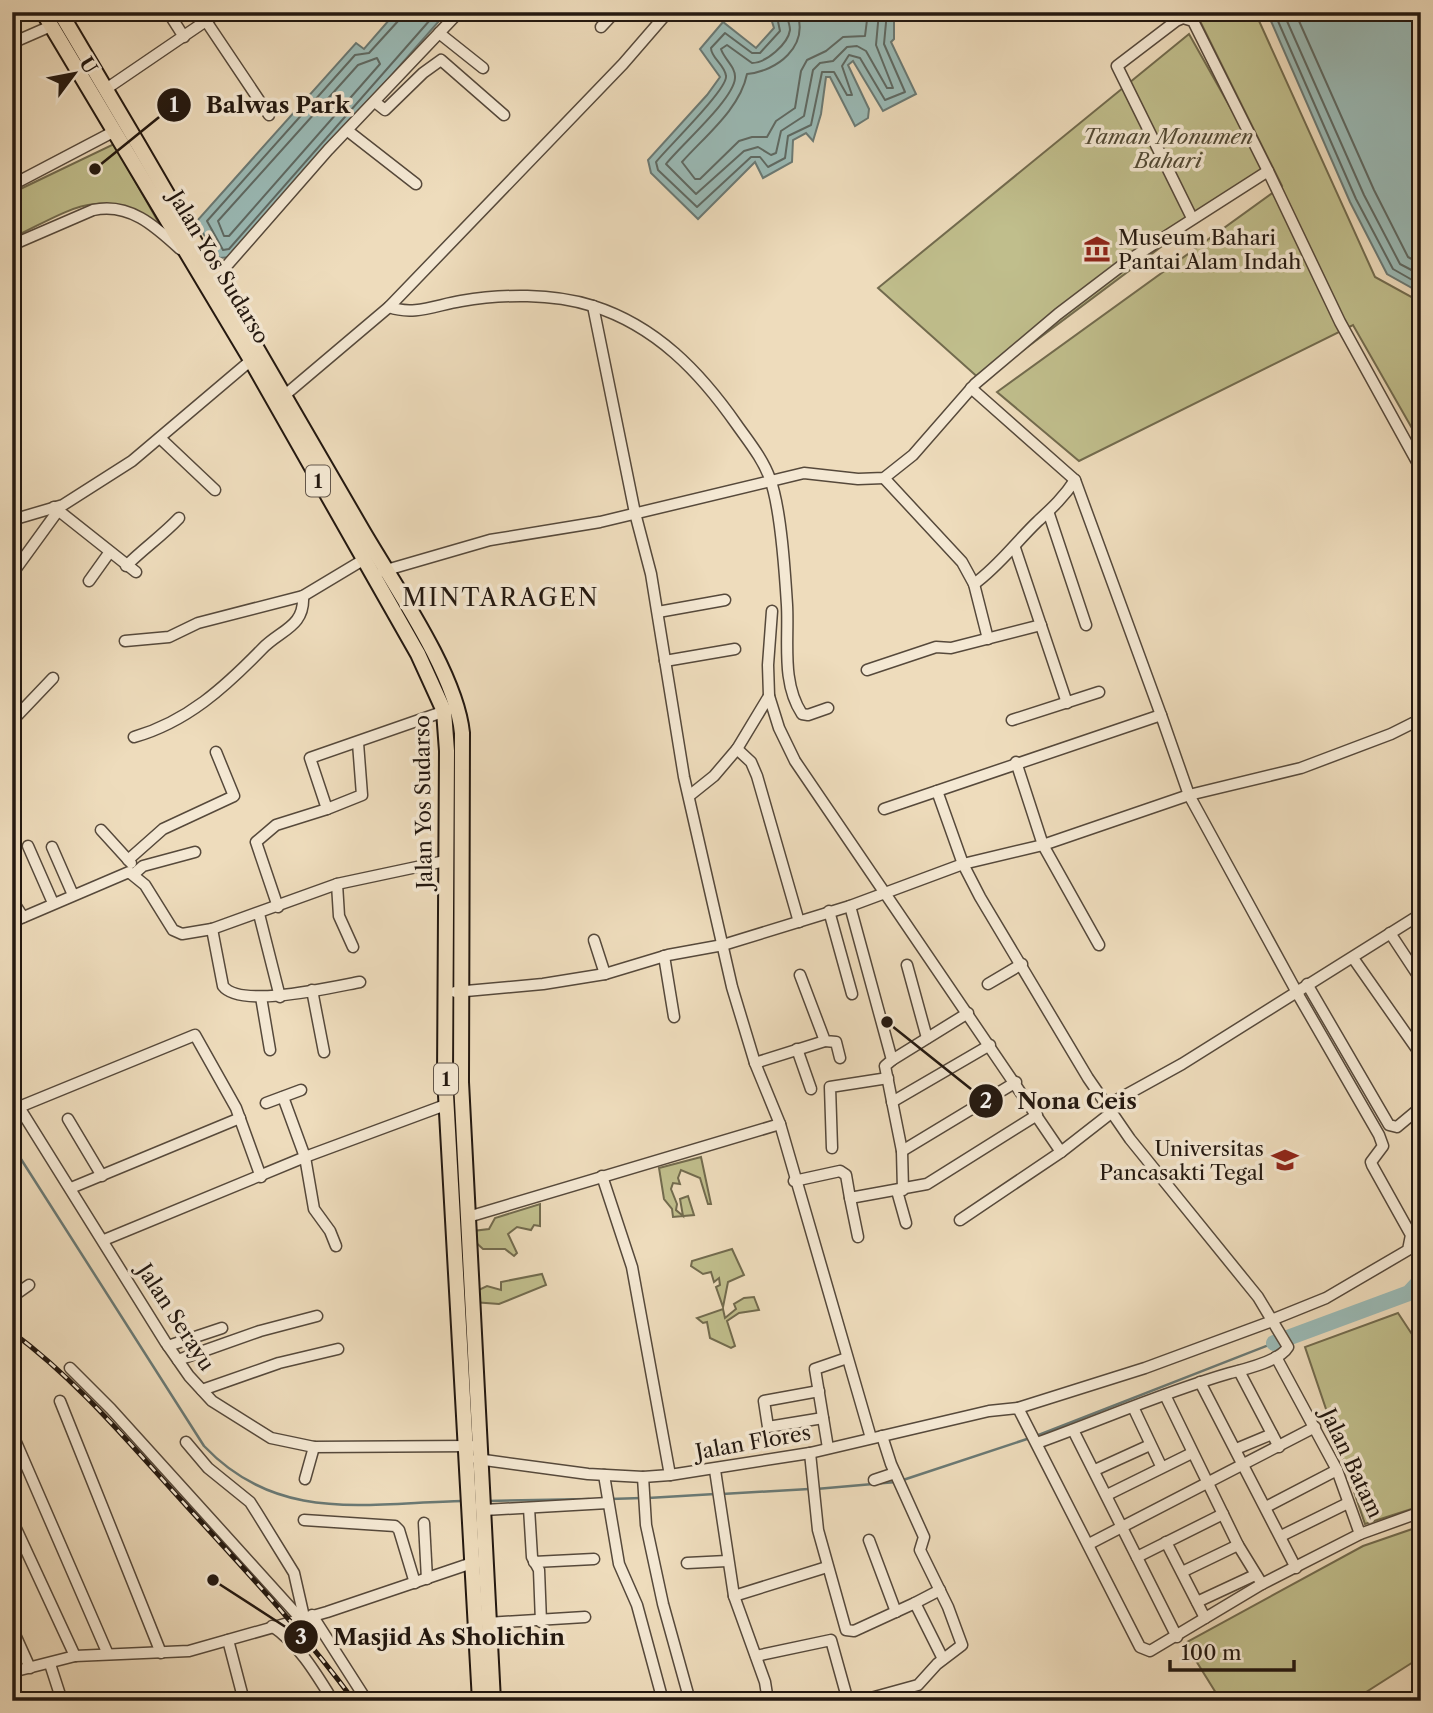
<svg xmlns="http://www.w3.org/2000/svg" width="1433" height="1713" font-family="'Libre Caslon Text',serif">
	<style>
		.green { fill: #c0be8c; stroke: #726b4e; stroke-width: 2 }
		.water { fill: #9abab6; stroke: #6a7974; stroke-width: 2 }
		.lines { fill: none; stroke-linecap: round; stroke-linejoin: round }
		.shore { stroke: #5e6963; stroke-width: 2 }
		.stream { stroke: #6a7974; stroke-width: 2.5 }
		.river { stroke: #9abab6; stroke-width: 16 }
		.minor-casing { stroke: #56493b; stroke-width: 13 }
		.highway-casing { stroke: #231810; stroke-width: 18 }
		.minor { stroke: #f4e8d3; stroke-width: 10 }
		.highway { stroke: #eedcbc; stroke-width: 14 }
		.rail-casing { stroke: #231810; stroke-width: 5 }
		.rail { stroke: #f4e8d3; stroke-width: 2.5; stroke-dasharray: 8; stroke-linecap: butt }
		.labels { text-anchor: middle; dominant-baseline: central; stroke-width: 7; stroke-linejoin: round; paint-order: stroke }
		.shield { fill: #f4e8d3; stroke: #62564a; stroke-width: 2 }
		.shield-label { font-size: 19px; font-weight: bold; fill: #231810 }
		.park-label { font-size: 21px; font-style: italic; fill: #524a35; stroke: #f4e8d3 }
		.poi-label { font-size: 21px; fill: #231810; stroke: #f4e8d3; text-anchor: start }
		.street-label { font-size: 21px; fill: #231810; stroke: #f4e8d3 }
		.quarter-label { font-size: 24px; letter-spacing: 2px; fill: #231810; stroke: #f4e8d3 }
		.leader { fill: none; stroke: #231810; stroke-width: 2.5 }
		.callout-dot { fill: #231810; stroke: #f4e8d3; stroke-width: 2.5 }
		.mark-label { font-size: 21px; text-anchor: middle; font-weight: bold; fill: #fff }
		.callout-label { font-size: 23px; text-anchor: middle; font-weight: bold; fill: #231810; stroke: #f4e8d3; stroke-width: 7; stroke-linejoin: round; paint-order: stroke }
	</style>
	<rect width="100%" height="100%" fill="#eedcbc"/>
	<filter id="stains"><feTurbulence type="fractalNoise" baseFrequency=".00286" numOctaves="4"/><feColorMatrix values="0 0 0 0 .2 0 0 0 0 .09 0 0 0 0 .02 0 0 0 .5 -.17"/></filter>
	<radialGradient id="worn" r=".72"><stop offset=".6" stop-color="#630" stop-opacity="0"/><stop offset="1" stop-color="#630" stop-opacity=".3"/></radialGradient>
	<g class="green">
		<path d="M1153,12H1255L1375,277L1417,300L1421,306V444L1353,325L1079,461L997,392L1282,186L1198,17L1156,19Z"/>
		<path d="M1189,34L1261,162V172L982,381L878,288Z"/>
		<path d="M114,144L160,225C99,184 71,210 12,238V193Z"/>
		<path d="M701,1157L711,1204H708L700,1178L681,1170L678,1178L680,1184L673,1183L671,1189L677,1204L676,1210L683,1216L680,1199L688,1196L694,1215L673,1217L672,1209L664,1199L659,1168Z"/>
		<path d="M540,1204V1226L534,1225L531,1230L517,1227L508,1234L517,1253L514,1256L505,1249H483L472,1239L473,1231L489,1229L495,1218Z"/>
		<path d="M732,1249L744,1275L728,1282L723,1307L716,1287L720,1285L719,1278L714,1282L711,1272L703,1274L691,1266L692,1261Z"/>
		<path d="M542,1274L546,1285L499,1304L473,1302L472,1293L487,1286L501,1290V1282Z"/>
		<path d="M754,1297L759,1310L739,1313L727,1321L735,1346L731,1348L710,1338L707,1322L703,1323L697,1318L723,1309L725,1318L736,1309L734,1304L744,1298Z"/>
		<path d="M1398,1313L1421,1348V1506L1365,1524L1305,1347Z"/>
		<path d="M1421,1526V1657L1352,1701H1221L1185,1643L1363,1546Z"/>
	</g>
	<g class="water">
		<path d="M396,12H447L232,257L219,258L196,222L356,43L364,49Z"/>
		<path d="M769,12H894V39L891,42L916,94L883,111L853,61L848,65L869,109L868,118L855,126L830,77H826L821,114L813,141L806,133L793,140L792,162L763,178L755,162L698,219L651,173L648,160L707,95L720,77L700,49L723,22L756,48L774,28Z"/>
		<path d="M1267,12H1421V293L1387,274L1350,202Z"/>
	</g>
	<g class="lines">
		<g class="shore">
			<path d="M401,12L399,20L369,53L355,55L207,221L223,250L229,249L437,12"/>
			<path d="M776,12L780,31L760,53H752L725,33L711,48C711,58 725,65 726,76C728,89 667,148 656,162L658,170L697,207L751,157H760L768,167L785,158L788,136L811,125L822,72H834L847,95H852L842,66L849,55L860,58L885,100L905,92L884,44L887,12"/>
			<path d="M785,12C787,18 790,24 790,30C788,44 766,63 752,63L727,45L721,49C724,59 736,67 735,78C734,99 681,145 666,164L696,194L744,151L758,147L771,155L776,153L781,131L804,116L813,70L820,63L833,61L847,47L857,46L866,51L887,88H893L876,45L879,12"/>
			<path d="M797,12C809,47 777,71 747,74C740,109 705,136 682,162L695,179H700L739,141L752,137H767L776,121L795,108L801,71L807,60L826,51L843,37L865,36L868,12"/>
			<path d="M1274,12L1356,199L1393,269L1421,285"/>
			<path d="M1283,12L1364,195L1400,264L1421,275"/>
			<path d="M1295,12L1374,190L1408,257L1421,264"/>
			<path d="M377,58L380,64L229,236H224L218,221L358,65Z"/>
		</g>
		<g class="stream">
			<path d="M12,1145L204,1446C278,1524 366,1503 463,1501"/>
			<path d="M1036,1436L1274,1343"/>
			<path d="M903,1480L1030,1438"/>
			<path d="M816,1489L896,1482"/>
			<path d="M722,1494L809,1489"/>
			<path d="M648,1498L715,1494"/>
			<path d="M610,1499L642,1498"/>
			<path d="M487,1501L589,1499"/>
		</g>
		<path class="river" d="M1274,1343L1409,1293L1421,1280"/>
		<g class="minor-casing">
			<g id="minor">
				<path d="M168,12L184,37"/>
				<path d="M206,21L269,115"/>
				<path d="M601,27L615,12"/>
				<path d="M439,33L483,68"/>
				<path d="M12,43L51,26"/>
				<path d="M106,89L219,12"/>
				<path d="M375,102L385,110L423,73L441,60L504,115"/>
				<path d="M348,131L416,184"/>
				<path d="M12,185L113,132"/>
				<path d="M1192,218L1117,66L1176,21L1183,18L1193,21L1268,171"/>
				<path d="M12,245L93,210C129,202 155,226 180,249"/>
				<path d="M216,278L328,150L459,12"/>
				<path d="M593,306L635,513L651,574L684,777L732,987L755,1063L780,1124L871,1438"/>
				<path d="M389,307C414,316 436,305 461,301C503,294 552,293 593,306C656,326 700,372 737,425C749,442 763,459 770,479C781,508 785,573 787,605C789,641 781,682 802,714L808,715L828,708"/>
				<path d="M971,388L1075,480"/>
				<path d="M285,395L389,307L623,64L668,12"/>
				<path d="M160,438L215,490"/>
				<path d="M884,478L962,562L974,584L988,639"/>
				<path d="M54,507L136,572"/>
				<path d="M1049,514L1086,625"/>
				<path d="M12,520L63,505L132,461L256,356"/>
				<path d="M1015,548L1067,703"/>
				<path d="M12,559L15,570L12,586"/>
				<path d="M126,566C144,548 162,536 179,518"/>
				<path d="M15,570L60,508"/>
				<path d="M383,571L490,540L600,522L804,473L858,479L884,478L913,455L975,384L1058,314L1129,260L1268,171L1340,322L1421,469"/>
				<path d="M89,581L109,553"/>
				<path d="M974,584C1000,565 1015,543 1038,521C1052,508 1064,497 1075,480L1161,715"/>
				<path d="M658,612L725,600"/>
				<path d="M125,641L169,637L198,623L303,596L363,560"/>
				<path d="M665,661L735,649"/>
				<path d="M867,670L936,647L951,648L1041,625"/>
				<path d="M769,696L768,665L772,611"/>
				<path d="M1012,720L1099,692"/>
				<path d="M12,721L53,678"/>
				<path d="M134,737C187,722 225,687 262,649C280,630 305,627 303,596"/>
				<path d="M737,749L751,762L757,776L799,922"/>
				<path d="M1016,762L1043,845L1099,945"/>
				<path d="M937,791L963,864L980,897L1088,1078L1130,1139L1258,1297L1288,1347C1280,1361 1246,1369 1230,1373C1164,1392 1101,1420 1037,1443"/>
				<path d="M689,796L714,776L737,749L769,696L779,728L795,761L1061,1152"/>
				<path d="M327,809L362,795L358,743"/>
				<path d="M884,809L1161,715L1189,795L1300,998L1379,1135L1383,1146L1371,1162L1372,1165L1411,1235L1408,1250L1326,1298L1274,1319"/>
				<path d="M101,830L131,863"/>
				<path d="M28,846L53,903"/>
				<path d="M52,847L73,895"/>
				<path d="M128,860L163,829L234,796L216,752"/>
				<path d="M134,874L143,866L195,852"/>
				<path d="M337,884L339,916L353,947"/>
				<path d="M12,900L23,917"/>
				<path d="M850,906L892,1060L885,1066L902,1151L903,1190"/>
				<path d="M278,907L256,842L276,825L327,809L310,758L448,710"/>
				<path d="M829,911L852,994"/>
				<path d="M259,914L280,997"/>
				<path d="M12,922L129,872L145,885L173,930L182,934L212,929L337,884L445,861"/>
				<path d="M212,929L223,986C240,1009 333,987 360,982"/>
				<path d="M1390,933L1421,980"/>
				<path d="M594,940L605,974"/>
				<path d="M664,956L674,1017"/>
				<path d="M1353,958L1421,1055"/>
				<path d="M907,965L927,1038"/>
				<path d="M800,975L825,1041L836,1042L840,1058"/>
				<path d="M988,984L1022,964"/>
				<path d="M1307,984L1389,1125L1397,1127L1421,1107"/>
				<path d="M312,990L324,1052"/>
				<path d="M455,992L543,984L605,974L668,955L723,945L850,906L963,864L1043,845L1189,795L1301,768L1391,734L1421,719"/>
				<path d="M261,997L270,1050"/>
				<path d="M797,1049L811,1089"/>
				<path d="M892,1060L968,1013"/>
				<path d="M755,1063L825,1041"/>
				<path d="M12,1096L166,1343L189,1376L212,1401L271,1438L314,1447L471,1446"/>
				<path d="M283,1097L305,1157L314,1209L330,1231L336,1246"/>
				<path d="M892,1102L990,1045"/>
				<path d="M266,1103L301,1090"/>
				<path d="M1106,1106L1182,1064L1421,914"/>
				<path d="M19,1107L195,1035L236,1108L261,1177"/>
				<path d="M68,1119L102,1176"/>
				<path d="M832,1148L830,1087L888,1078"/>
				<path d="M902,1151L1016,1082"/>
				<path d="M602,1176L632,1267L670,1475"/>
				<path d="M794,1181L840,1171L846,1175L850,1198L927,1184L1037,1115"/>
				<path d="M71,1188L240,1118"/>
				<path d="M897,1191L906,1223"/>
				<path d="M850,1198L858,1237"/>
				<path d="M468,1217L780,1124"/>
				<path d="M960,1220L1061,1152L1111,1113"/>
				<path d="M104,1240L305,1157L448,1104"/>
				<path d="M12,1297L29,1285"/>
				<path d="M12,1320H13"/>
				<path d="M168,1346L222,1328"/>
				<path d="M1276,1357L1337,1470L1360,1534L1421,1512"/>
				<path d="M178,1360L260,1331L317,1316"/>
				<path d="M70,1368L111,1409L300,1618"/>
				<path d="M1239,1371L1279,1447"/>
				<path d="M1200,1382L1296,1568"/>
				<path d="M202,1390L279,1363L338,1349"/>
				<path d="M819,1391L764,1401L768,1427L823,1418"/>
				<path d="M1165,1395L1238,1545L1262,1584"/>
				<path d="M60,1401L161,1653"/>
				<path d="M1018,1408L1145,1368L1275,1320"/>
				<path d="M1134,1409L1161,1466"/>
				<path d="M1073,1430L1177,1637"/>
				<path d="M12,1433L107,1652"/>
				<path d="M186,1442L208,1468L250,1502L257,1513L294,1573L304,1617"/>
				<path d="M828,1448L815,1369L847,1358"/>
				<path d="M1236,1449L1272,1434"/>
				<path d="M810,1453L818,1530L846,1630L854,1631L915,1603L943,1659"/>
				<path d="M477,1459L588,1474L643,1477L670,1475L810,1453L989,1411L1018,1408L1140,1647L1150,1651L1262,1584L1360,1534"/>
				<path d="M715,1470L734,1596L765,1682L768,1701"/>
				<path d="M1095,1470L1150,1445"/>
				<path d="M604,1475L619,1564L637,1605L663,1701"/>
				<path d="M643,1477L646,1525L663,1604L690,1701"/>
				<path d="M305,1479L314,1447"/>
				<path d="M874,1480L895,1473"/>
				<path d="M1107,1495L1192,1453"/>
				<path d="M1266,1507L1337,1470"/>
				<path d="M529,1508L532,1557L539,1570L541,1622"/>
				<path d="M484,1510L608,1503"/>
				<path d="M12,1520L75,1656"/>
				<path d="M304,1520L395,1526L399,1530L415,1583"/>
				<path d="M424,1523L427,1579"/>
				<path d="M1281,1536L1348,1503"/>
				<path d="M869,1540L896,1612"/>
				<path d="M1166,1542L1205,1618"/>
				<path d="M1089,1544L1315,1427"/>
				<path d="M1137,1557L1223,1514"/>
				<path d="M534,1562L594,1559"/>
				<path d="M687,1563L727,1561"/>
				<path d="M1182,1572L1238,1545"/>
				<path d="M734,1596L827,1567"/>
				<path d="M1197,1602L1255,1575"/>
				<path d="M915,1603L940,1590"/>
				<path d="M312,1615L367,1701"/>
				<path d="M487,1623L585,1617"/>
				<path d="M272,1626C298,1643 317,1675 333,1701"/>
				<path d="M12,1628L30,1668"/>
				<path d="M228,1640L244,1701"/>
				<path d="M756,1656L831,1640L848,1701"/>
				<path d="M50,1664L62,1701"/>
				<path d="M12,1672L75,1656L189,1651L327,1612L472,1563"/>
				<path d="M860,1701L918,1685L937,1664L962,1645L948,1607L920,1550L924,1537L891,1464L882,1436"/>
			</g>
		</g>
		<g class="highway-casing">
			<g id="highway">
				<path d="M43,12L251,360L418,654L444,711L447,751L445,1077L480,1701"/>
				<path d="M60,12C162,184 263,357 362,530C394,585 456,673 462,733L461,1082L493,1701"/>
			</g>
		</g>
		<use href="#minor" class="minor"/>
		<use href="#highway" class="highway"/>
		<g class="rail-casing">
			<path id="rail" d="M12,1332C77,1380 129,1443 183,1502C242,1567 302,1630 354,1701"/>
		</g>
		<use href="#rail" class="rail"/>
	</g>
	<defs>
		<g id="museum-bare" transform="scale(2.1)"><path d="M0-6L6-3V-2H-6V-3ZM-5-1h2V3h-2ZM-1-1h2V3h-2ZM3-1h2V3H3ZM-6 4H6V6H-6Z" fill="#8f2418" stroke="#f4e8d3" stroke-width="2.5" paint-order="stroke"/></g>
		<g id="university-bare" transform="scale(2.1)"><path d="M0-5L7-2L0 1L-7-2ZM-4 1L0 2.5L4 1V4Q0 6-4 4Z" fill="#8f2418" stroke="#f4e8d3" stroke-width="2.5" paint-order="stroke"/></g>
	</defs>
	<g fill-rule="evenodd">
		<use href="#museum-bare" x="1097" y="249"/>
		<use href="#university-bare" x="1285" y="1160"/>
	</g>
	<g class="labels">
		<g class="shield">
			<rect x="306" y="465.5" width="24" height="31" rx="5"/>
			<rect x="434" y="1063.5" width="24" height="31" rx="5"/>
		</g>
		<g class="shield-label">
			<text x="318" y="481">1</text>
			<text x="446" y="1079">1</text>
		</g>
		<g class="park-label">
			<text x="1168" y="136">Taman Monumen<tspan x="1168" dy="24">Bahari</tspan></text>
		</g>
		<g class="poi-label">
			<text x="1118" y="237">Museum Bahari<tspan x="1118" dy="24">Pantai Alam Indah</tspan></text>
			<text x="1264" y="1148" text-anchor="end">Universitas<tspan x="1264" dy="24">Pancasakti Tegal</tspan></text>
		</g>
		<g class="street-label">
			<text transform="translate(219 267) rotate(59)">Jalan Yos Sudarso</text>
			<text transform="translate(423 802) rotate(-91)">Jalan Yos Sudarso</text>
			<text transform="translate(176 1317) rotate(57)">Jalan Serayu</text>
			<text transform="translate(753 1442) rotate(-10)">Jalan Flores</text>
			<text transform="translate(1352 1463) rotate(65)">Jalan Batam</text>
		</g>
		<g class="quarter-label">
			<text x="501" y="597">MINTARAGEN</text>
		</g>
	</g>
	<path class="leader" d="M95 169L174 105M887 1022L986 1101M213 1580L301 1637"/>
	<g class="callout-dot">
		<circle cx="95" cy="169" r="7"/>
		<circle cx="887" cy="1022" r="7"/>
		<circle cx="213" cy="1580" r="7"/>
		<circle cx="174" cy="105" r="18"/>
		<circle cx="986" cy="1101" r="18"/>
		<circle cx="301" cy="1637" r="18"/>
	</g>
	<g class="mark-label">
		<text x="174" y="112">1</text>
		<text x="986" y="1108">2</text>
		<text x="301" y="1644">3</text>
	</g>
	<g class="callout-label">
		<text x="278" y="113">Balwas Park</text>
		<text x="1077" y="1109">Nona Ceis</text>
		<text x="449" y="1645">Masjid As Sholichin</text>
	</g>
	<rect width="1433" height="1713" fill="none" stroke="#eedcbc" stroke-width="42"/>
	<rect x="14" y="14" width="1405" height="1685" fill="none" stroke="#231810" stroke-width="3.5"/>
	<rect x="21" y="21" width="1391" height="1671" fill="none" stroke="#231810" stroke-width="2"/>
	<g transform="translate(74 74) rotate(58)" stroke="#f4e8d3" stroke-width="5" paint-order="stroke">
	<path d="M0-5L12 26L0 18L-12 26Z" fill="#231810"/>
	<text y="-10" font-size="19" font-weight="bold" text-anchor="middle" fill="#231810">U</text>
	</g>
	<path d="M1170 1660v10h124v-10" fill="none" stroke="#231810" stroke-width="3.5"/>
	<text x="1181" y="1660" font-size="21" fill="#231810" stroke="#f4e8d3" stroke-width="5" paint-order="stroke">100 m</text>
	<rect width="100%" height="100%" filter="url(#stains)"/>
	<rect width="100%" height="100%" fill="url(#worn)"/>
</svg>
